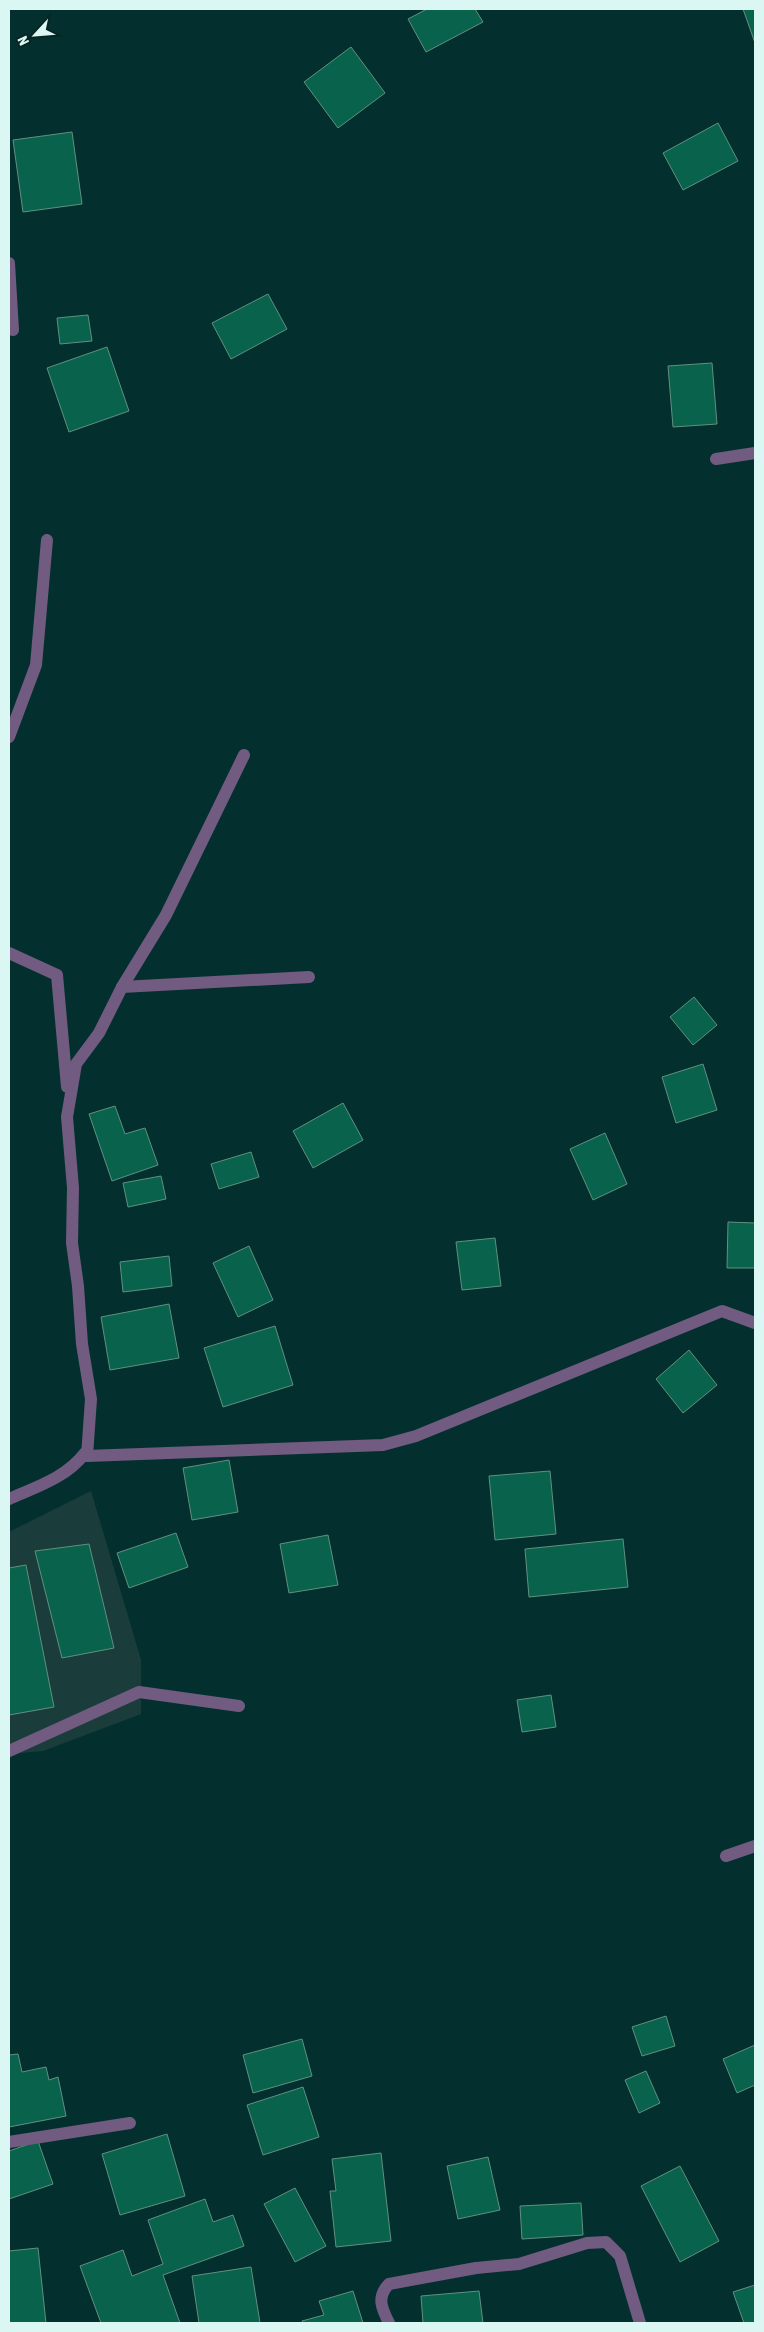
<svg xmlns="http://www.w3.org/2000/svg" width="764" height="2332" font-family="'Asap Condensed',sans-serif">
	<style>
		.built { fill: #1a3d3b }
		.building { fill: #09624c; stroke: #61907f }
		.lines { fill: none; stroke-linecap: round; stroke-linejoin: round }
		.street { stroke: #715b81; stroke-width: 12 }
	</style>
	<rect width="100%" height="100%" fill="#03302e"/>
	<path class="built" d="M91,1491L141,1660V1714L43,1751L9,1754V1532Z"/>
	<g class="building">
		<path d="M427,9H475L483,22L426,52L408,19Z"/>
		<path d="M743,9H755V43Z"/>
		<path d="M351,47L385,93L338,128L304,82Z"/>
		<path d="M718,123L738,161L683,190L663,153Z"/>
		<path d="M72,132L82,204L23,212L13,140Z"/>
		<path d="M268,294L287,329L231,359L212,323Z"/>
		<path d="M88,315L92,341L60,344L57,318Z"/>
		<path d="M107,347L129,411L69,432L47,368Z"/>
		<path d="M712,363L717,424L673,427L668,366Z"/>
		<path d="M694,997L717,1025L693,1045L670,1017Z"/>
		<path d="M703,1064L717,1110L676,1123L662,1077Z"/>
		<path d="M343,1103L363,1140L313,1168L293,1131Z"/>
		<path d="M115,1106L125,1134L145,1128L158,1165L112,1181L89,1114Z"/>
		<path d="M605,1133L627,1184L593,1200L570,1149Z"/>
		<path d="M251,1152L259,1177L219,1189L211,1164Z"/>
		<path d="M161,1176L166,1199L128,1207L123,1183Z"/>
		<path d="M728,1222L755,1223V1268H727Z"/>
		<path d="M495,1238L501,1286L462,1290L456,1242Z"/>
		<path d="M249,1246L273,1300L238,1317L213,1263Z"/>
		<path d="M169,1256L172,1286L123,1292L120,1262Z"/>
		<path d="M169,1304L179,1358L110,1370L101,1317Z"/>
		<path d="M275,1326L293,1385L223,1407L204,1348Z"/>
		<path d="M689,1350L717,1385L683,1413L656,1379Z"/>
		<path d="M229,1460L238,1512L192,1520L183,1468Z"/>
		<path d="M550,1471L556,1534L495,1540L489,1476Z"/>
		<path d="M176,1533L188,1567L129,1588L117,1553Z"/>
		<path d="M328,1535L338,1585L289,1593L280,1544Z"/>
		<path d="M623,1539L628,1587L529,1597L525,1549Z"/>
		<path d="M89,1544L114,1648L62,1658L35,1551Z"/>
		<path d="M26,1565L54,1707L9,1715V1568Z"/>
		<path d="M551,1695L556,1727L522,1732L517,1700Z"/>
		<path d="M666,2016L675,2046L642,2056L632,2027Z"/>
		<path d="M302,2039L312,2076L253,2093L243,2055Z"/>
		<path d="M755,2045V2085L737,2093L723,2059Z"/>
		<path d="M18,2054L22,2072L46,2067L49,2080L58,2077L66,2116L9,2127V2055Z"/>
		<path d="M646,2071L660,2103L639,2113L625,2080Z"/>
		<path d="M303,2087L319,2137L263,2155L247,2105Z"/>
		<path d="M167,2134L185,2196L120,2215L102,2154Z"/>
		<path d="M38,2141L53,2184L9,2199V2151Z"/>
		<path d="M381,2153L391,2241L336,2247L330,2191H336L332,2159Z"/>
		<path d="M488,2157L500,2210L458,2219L447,2166Z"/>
		<path d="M680,2166L719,2241L680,2262L641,2186Z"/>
		<path d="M295,2188L326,2246L295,2262L264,2204Z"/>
		<path d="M205,2199L213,2222L233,2215L244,2246L163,2275L180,2323H101L80,2266L123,2250L132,2276L163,2264L148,2220Z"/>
		<path d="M581,2203L583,2235L522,2239L520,2206Z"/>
		<path d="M38,2248L46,2323H9V2251Z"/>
		<path d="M251,2267L260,2323H199L192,2276Z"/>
		<path d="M755,2285V2323H744L733,2292Z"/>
		<path d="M353,2291L363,2323H303L302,2321L324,2315L319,2301Z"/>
		<path d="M479,2291L483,2323H423L421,2296Z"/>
	</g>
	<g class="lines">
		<g class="street">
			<path d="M9,263L13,330"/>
			<path d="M716,459L755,453"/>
			<path d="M9,737L36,665L47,540"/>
			<path d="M9,953L57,975L67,1087"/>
			<path d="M122,987L309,977"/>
			<path d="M87,1456L91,1399L82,1344L78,1286L72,1243L73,1188L67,1117L76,1064L99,1033L122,987L166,915L244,755"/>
			<path d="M9,1499C36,1487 66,1478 85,1453L87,1456L383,1445L416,1436L722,1311L755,1323"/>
			<path d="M9,1751L139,1692L239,1706"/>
			<path d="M726,1856L755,1846"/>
			<path d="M9,2142L130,2123"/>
			<path d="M389,2323C382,2309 376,2297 389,2284L476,2268L519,2264L587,2243L606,2242L620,2256L640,2323"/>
		</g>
	</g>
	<rect width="764" height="2332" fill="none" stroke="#dbf7f4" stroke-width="20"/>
	<g transform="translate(35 35) rotate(244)" stroke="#072523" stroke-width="4" paint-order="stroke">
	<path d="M0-4L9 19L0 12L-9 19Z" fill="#dbf7f4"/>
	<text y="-8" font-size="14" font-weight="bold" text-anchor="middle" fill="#dbf7f4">N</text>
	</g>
</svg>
